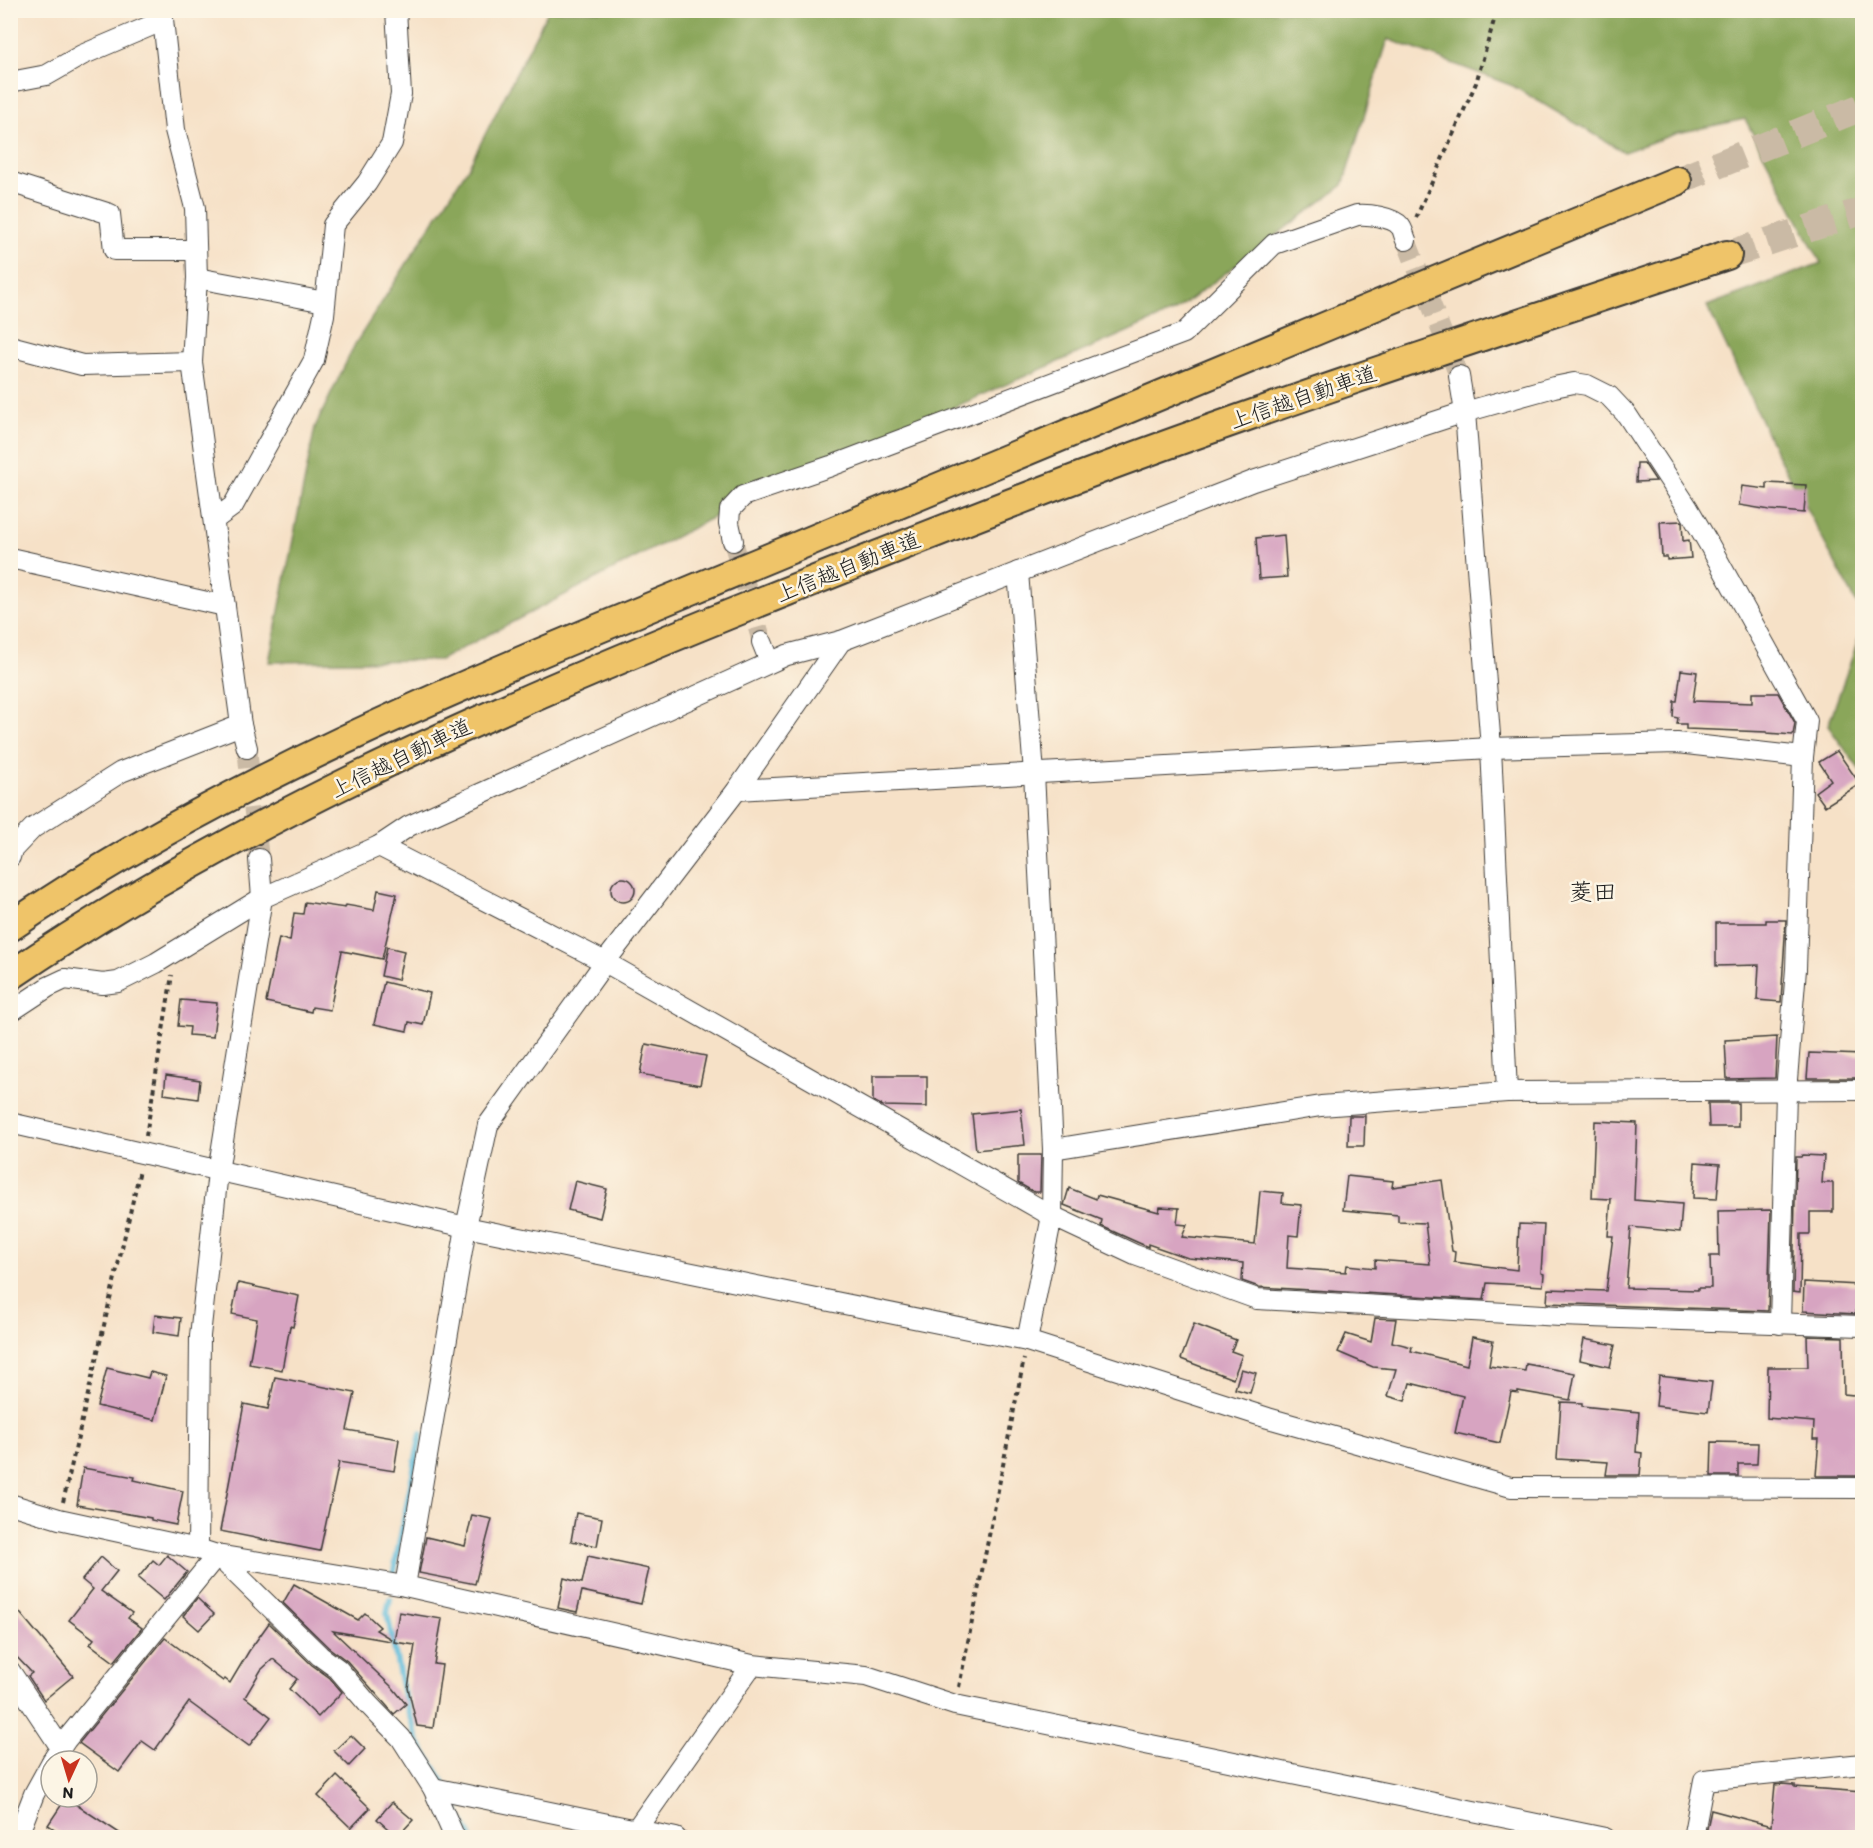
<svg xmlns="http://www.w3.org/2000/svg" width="1873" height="1848" font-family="Itim,'Klee One',sans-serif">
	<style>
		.forest { fill: #8aa65a; stroke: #53613b; stroke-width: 1.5 }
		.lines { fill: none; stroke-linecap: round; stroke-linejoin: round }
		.stream { stroke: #5dbbdb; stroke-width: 6 }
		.building { fill: #d7a4c1 }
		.minor-tunnel { stroke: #cabaa5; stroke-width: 20; stroke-dasharray: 20 10; stroke-linecap: butt }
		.highway-tunnel { stroke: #cabaa5; stroke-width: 28; stroke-dasharray: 28 14; stroke-linecap: butt }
		.minor-casing { stroke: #3d3a36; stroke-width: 22 }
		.highway-casing { stroke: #3d3a36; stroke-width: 32 }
		.path { stroke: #3d3a36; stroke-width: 4; stroke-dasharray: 4.5 4.5; stroke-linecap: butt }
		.minor { stroke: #fff; stroke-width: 20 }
		.highway { stroke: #efc469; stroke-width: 28 }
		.labels { text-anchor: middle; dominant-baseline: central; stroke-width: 5; stroke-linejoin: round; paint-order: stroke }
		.street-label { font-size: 22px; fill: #1c1c1c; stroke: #fcf5e5 }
		.neighbourhood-label { font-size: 24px; fill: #1c1c1c; stroke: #fcf5e5 }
	</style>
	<rect width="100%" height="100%" fill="#fcf5e5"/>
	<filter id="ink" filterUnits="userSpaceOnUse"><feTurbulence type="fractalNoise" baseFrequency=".0167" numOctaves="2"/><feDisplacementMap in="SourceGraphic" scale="12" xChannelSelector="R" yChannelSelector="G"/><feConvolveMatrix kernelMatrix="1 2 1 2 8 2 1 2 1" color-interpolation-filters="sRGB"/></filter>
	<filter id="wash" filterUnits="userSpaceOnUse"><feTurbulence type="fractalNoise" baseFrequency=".008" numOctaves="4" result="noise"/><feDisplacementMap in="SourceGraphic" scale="24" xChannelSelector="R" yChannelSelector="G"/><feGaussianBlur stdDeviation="1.35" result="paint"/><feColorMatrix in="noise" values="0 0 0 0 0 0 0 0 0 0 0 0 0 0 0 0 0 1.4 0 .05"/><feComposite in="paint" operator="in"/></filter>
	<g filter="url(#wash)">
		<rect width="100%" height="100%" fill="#f6e1c7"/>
		<g class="forest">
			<path d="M548,11H1862V613L1776,452L1707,306L1821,263L1745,119L1678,133L1624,152L1513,86L1388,39L1343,185L1175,311L771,487L440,660L269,662L315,427L355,344L468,168Z"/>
			<path d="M1862,629V773L1828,726Z"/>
		</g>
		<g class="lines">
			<g class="stream">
				<path d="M393,1576L421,1433"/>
				<path d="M390,1599L387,1613L405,1701L418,1741L444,1783"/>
				<path d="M455,1804L471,1838"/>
			</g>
		</g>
		<g id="blocks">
			<g class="building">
				<path d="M1637,463H1644L1656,481L1636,482Z"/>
				<path d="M1767,483L1806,485L1804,513L1770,510L1739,505L1742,486L1767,489Z"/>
				<path d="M1682,521L1683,541L1689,540L1691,558L1667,560V557H1662L1660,522Z"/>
				<path d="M1284,535L1287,577L1259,579L1256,538Z"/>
				<path d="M1681,670L1697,672L1693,701L1752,703V693H1778L1795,723L1793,735L1767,733V732L1686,729V724H1677L1678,718L1673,717L1674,701H1677Z"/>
				<path d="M1837,751L1860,784L1825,806L1815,792L1831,780L1819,762Z"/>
				<circle cx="623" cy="890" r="12"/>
				<path d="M378,890L397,894L382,959L342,951L330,1010L312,1007L311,1012L266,1002L279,938L290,941L294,913L303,914L305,902L345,908L346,905L374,910Z"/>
				<path d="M1766,920H1786L1781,1002L1757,1000L1759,965L1716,966V923H1766Z"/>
				<path d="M387,947L404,951L398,980L381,976Z"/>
				<path d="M384,982L430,993L423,1025L409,1022L407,1031L374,1024Z"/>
				<path d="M181,1000L217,1003L213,1037L189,1035L190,1027L178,1026Z"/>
				<path d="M1777,1037L1775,1078L1727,1079L1725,1040Z"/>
				<path d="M646,1044L706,1056L700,1085L640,1074Z"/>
				<path d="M1809,1053L1863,1055L1862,1078H1807Z"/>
				<path d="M166,1075L200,1080L198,1099L164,1094Z"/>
				<path d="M873,1076H927V1107L883,1106L873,1101Z"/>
				<path d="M1708,1103H1738V1127H1709Z"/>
				<path d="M1021,1109L1025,1145L976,1150L972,1114Z"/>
				<path d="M1349,1116H1365L1364,1146H1348Z"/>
				<path d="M1595,1121L1637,1123L1634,1200L1682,1204L1680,1232L1631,1227L1626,1288L1698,1290V1288H1711L1710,1256H1719L1718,1211L1771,1210L1768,1311L1547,1303L1548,1289L1606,1291L1613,1236H1608L1611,1199L1592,1198Z"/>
				<path d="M1018,1155H1041L1040,1192H1034L1018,1183Z"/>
				<path d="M1802,1155L1824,1156L1822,1183H1833V1212H1810V1234H1801L1800,1293L1793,1292L1796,1157H1801Z"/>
				<path d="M1695,1162L1720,1164L1717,1199L1693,1198Z"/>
				<path d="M1347,1176L1393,1181L1392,1187L1442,1180L1452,1251L1455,1252L1454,1262L1517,1270L1519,1224L1544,1225L1541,1273L1544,1274L1543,1286L1487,1283L1484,1300L1259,1287L1242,1281L1243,1263L1188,1258L1148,1244V1247L1101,1226L1102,1220L1064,1205L1069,1188L1096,1199L1097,1195L1159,1212L1160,1207L1179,1208L1177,1224L1187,1225L1182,1237L1255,1244L1260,1191L1283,1193L1282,1203L1301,1205L1298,1236L1289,1235L1287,1268L1346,1272L1347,1265L1375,1268V1260L1430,1264L1425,1223L1398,1222V1215L1343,1210Z"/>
				<path d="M575,1181L607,1189L600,1218L568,1210Z"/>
				<path d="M1804,1282L1858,1285L1856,1314L1803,1311Z"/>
				<path d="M238,1283L299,1296L293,1327L290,1326L282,1370L249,1364L257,1319L232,1314Z"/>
				<path d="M155,1315L181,1318L179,1336L153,1332Z"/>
				<path d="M1375,1318L1396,1319L1392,1342L1412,1347L1411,1351L1467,1365L1472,1337L1493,1341L1489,1366L1525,1371L1526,1364L1575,1373L1570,1400L1518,1391V1393L1511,1392L1500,1443L1455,1433L1463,1396L1410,1383L1405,1401L1388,1396L1396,1369L1373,1367L1338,1352L1346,1334L1371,1342Z"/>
				<path d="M1194,1324L1236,1340L1231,1351L1242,1355L1233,1379L1181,1359Z"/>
				<path d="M1807,1336L1843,1337L1844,1394L1863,1396V1476H1816L1819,1439H1813L1814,1422L1767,1418L1768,1367H1808Z"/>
				<path d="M1584,1339L1615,1345L1610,1367L1580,1360Z"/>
				<path d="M107,1368L148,1378L150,1372L166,1376L155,1420L97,1406Z"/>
				<path d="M1241,1369L1256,1373L1250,1393L1235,1389Z"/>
				<path d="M1659,1376L1712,1382L1708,1412L1656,1406Z"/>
				<path d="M275,1377L355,1393L347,1430L399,1439L394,1471L339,1462L320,1551L220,1531L244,1404L268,1409Z"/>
				<path d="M1561,1402L1582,1403V1406L1639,1412L1636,1452L1642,1453L1640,1475H1606L1608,1462L1557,1459Z"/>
				<path d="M1712,1442L1758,1443L1757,1464H1738V1476H1711Z"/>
				<path d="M83,1468L135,1477L134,1480L183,1491L176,1525L151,1520V1518L77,1505Z"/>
				<path d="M576,1513L602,1518L597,1546L571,1541Z"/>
				<path d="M472,1515L492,1519L475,1584L419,1573L426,1537L465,1546Z"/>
				<path d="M167,1555L187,1572L164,1600L138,1578L153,1560L159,1565Z"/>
				<path d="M588,1556L649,1569L641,1604L582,1591L577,1612L558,1608L564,1578L582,1583Z"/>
				<path d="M101,1557L117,1571L101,1591L132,1613L128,1618L142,1628L114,1662L90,1644L94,1639L69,1620L93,1589L82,1580Z"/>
				<path d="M294,1584L358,1620L365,1613L380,1627L376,1630L391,1639L390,1641L333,1631L393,1688L406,1704L394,1714L347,1661L328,1647L283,1603Z"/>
				<path d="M197,1598L214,1614L199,1630L183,1616Z"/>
				<path d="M10,1601L73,1676L44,1700L28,1676L32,1673L10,1650Z"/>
				<path d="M399,1612L442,1619L434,1664L442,1665L433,1728L417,1726L408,1688L415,1645L394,1642Z"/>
				<path d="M269,1623L312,1665L330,1678L342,1692L318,1717L289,1689L297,1679L273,1659L261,1670L245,1697L271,1717L249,1746L189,1702L155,1750L142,1741L119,1772L79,1743L165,1638L223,1681L225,1679L230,1683L249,1651Z"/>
				<path d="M351,1735L365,1749L349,1766L334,1751Z"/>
				<path d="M337,1776L370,1808L351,1828L318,1796Z"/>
				<path d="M1783,1784L1795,1785V1787L1863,1792V1838H1705L1711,1810L1771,1826L1775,1785Z"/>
				<path d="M66,1798L127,1838H68L48,1825Z"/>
				<path d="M392,1802L413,1820L397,1837L377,1819Z"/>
			</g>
		</g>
	</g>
	<g filter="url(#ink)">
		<use href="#blocks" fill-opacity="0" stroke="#3d3a36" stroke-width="1.5"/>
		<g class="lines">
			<g class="minor-tunnel">
				<path d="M1406,240L1459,376"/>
				<path d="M733,541L762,642"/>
				<path d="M247,748L259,859"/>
			</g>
			<g class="highway-tunnel">
				<path d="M1677,181L1862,107"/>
				<path d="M1727,255L1862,211"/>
			</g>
			<g class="minor-casing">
				<g id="minor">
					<path d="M162,10L175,130L195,208L197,278L192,362L241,725L247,748"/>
					<path d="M10,82L47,75L82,55L162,21"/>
					<path d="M10,182L110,214L114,250H195"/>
					<path d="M197,278L325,302"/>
					<path d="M10,346L82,365L192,362"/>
					<path d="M1459,376L1465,412L1491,748L1507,1092"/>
					<path d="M214,520L233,506L314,360L324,315L333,225L367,183L392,143L401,94L396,10"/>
					<path d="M733,541L729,523L730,510L743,496L831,466L1184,333L1274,244L1357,215C1368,214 1393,217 1400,226C1403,229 1404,236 1406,240"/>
					<path d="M10,558L225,606"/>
					<path d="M1018,572L1034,773L1053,1149L1052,1216L1027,1341"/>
					<path d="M762,642L770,662"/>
					<path d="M737,790L1491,748L1677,743L1803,757"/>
					<path d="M379,846L605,962L1052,1216L1135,1255L1257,1299L1560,1316L1862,1326"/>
					<path d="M10,857L12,850L33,828L121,772L241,725"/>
					<path d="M10,1012L48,987L65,979L103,984L118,982L156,963L262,898L379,846L409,826L787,655L841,641L1253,481L1465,412L1554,387L1574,383L1587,385L1609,396L1627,415L1688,508L1710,546L1807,721L1803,757L1796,969L1786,1092L1780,1324"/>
					<path d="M10,1123L466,1227L1027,1341L1268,1418L1511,1487L1862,1488"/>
					<path d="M1053,1149L1321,1106L1507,1092L1862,1090"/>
					<path d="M10,1504L59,1519L198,1549L217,1555L405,1586L752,1665L866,1676L955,1705L1605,1838"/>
					<path d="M198,1549L200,1336L218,1172L262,898L259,859"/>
					<path d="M217,1555L320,1656L338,1669L368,1704L401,1738L433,1788L455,1838"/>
					<path d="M405,1586L466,1227L488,1125L605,962L737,790L841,641"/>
					<path d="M10,1671L61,1748"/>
					<path d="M52,1761L66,1740L217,1555"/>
					<path d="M433,1788L676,1838"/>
					<path d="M17,1838L34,1794L51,1763"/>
					<path d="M630,1838L752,1665"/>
					<path d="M1693,1838L1704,1780L1862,1764"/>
				</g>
			</g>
			<g class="highway-casing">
				<g id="highway">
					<path d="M10,927C242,769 511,665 769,558C1072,432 1374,306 1677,181"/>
					<path d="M10,976C233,824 481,715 730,614C855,564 980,514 1106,467C1311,391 1520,324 1727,255"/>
				</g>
			</g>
			<g class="path">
				<path d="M1416,218L1476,83L1497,10"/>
				<path d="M146,1136L172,975"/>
				<path d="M63,1502L140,1170"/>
				<path d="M959,1687L1024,1359"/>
			</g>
			<use href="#minor" class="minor"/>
			<use href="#highway" class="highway"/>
		</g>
	</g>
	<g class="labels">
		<g class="street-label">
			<text transform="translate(1303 397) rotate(-19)">上信越自動車道</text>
			<text transform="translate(848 567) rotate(-22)">上信越自動車道</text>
			<text transform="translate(401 758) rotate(-26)">上信越自動車道</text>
		</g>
		<g class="neighbourhood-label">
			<text x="1593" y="891">菱田</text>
		</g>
	</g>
	<rect width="1873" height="1848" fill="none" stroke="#fcf5e5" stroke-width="36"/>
	<g transform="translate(69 1779) rotate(184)"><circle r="28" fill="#fcf5e5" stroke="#a29e95" stroke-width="1.5"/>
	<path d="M0-4.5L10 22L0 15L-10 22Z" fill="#c8321e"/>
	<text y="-9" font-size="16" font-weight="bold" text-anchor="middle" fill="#1c1c1c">N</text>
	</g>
</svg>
